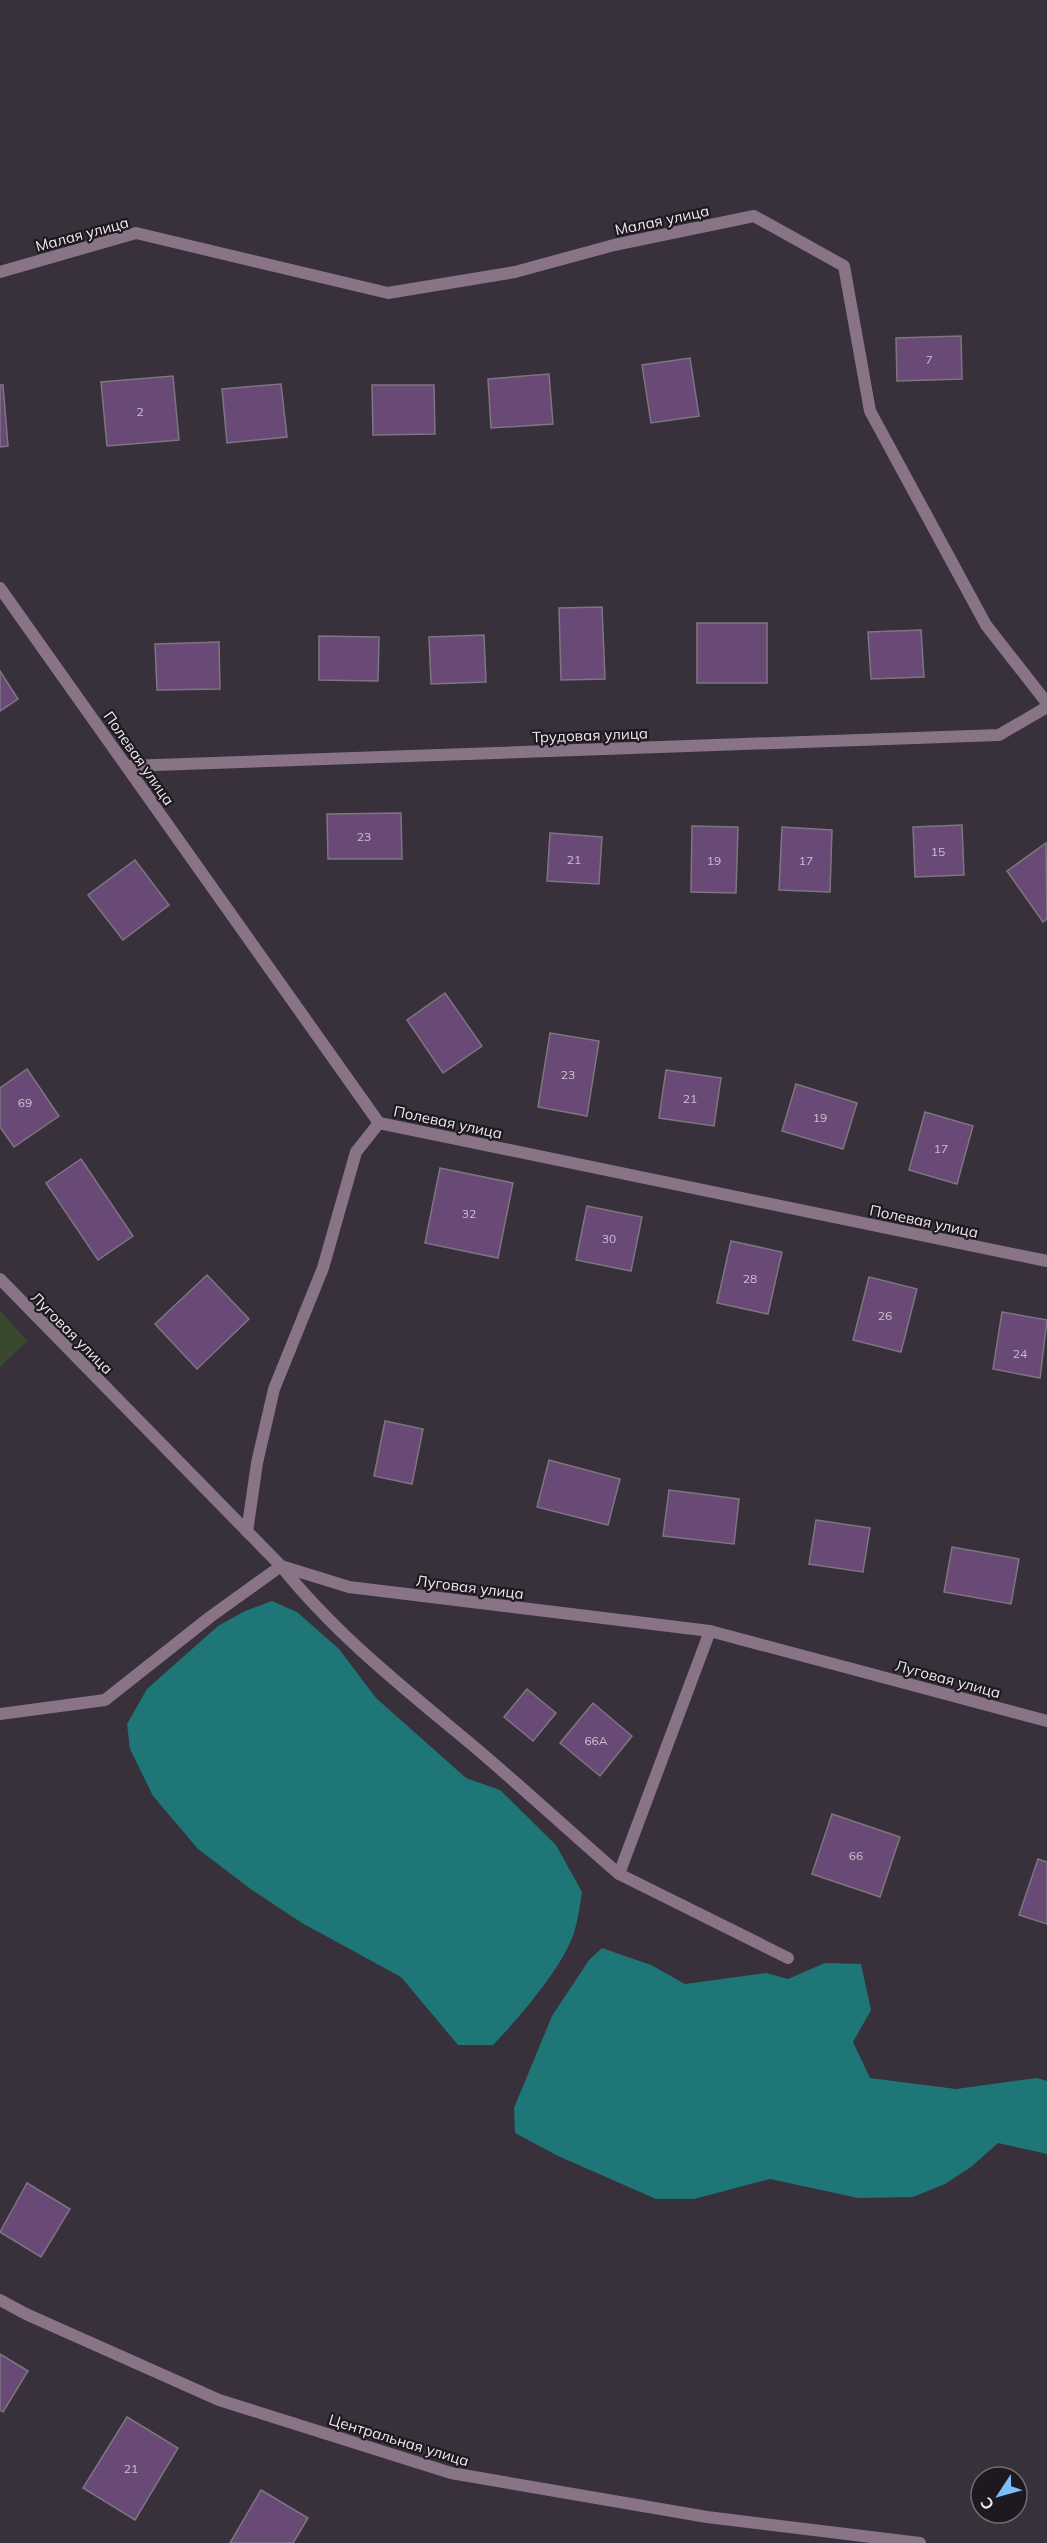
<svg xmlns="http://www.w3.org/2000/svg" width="1047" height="2543" font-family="Mulish,sans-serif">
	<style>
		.green { fill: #38492d }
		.water { fill: #1e7676 }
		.building { fill: #694975; stroke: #7e7582; stroke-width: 1.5 }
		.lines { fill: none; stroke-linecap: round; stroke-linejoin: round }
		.lane { stroke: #887486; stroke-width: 12 }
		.street { stroke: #887486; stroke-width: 12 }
		.labels { text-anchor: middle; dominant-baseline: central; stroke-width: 4.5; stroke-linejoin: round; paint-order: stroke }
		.number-label { font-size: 12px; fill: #cdc1d1 }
		.street-label { font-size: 15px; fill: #eee9f0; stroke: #1d191e }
	</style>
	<rect width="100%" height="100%" fill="#38303b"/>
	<path class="green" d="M0,1310L27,1341L0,1367Z"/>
	<g class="water">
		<path d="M272,1601L297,1612L339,1649L376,1698L466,1778L500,1790L556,1845L582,1892C580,1905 578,1920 574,1933C562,1968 519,2018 493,2045H458L401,1977L302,1923L252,1890L198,1849L153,1796L130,1749L127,1724L147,1689L218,1626L245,1611Z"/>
		<path d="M602,1948L651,1965L685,1984L766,1973L788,1979L825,1963L861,1964L871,2010L853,2042L870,2078L956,2089L1037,2078L1047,2081V2154L998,2143L971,2167L945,2184L913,2197L858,2198L770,2179L694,2199H656L558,2156L515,2133L514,2108L552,2016L589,1960Z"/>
	</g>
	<g class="building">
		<path d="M961,336L962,379L897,381L896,338Z"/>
		<path d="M690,358L699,416L651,423L642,365Z"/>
		<path d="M549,374L553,424L491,428L488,379Z"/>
		<path d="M173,376L179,440L107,446L101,382Z"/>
		<path d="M281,384L287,437L227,443L222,389Z"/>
		<path d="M0,385H3L8,446L0,447Z"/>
		<path d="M372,385H434L435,434L373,435Z"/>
		<path d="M602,607L605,679L561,680L559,608Z"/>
		<rect x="697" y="623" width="70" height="60"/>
		<path d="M921,630L924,677L871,679L868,632Z"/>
		<path d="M484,635L486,682L431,684L429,637Z"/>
		<path d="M319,636L379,637L378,681L319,680Z"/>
		<path d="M219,642L220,689L157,690L155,644Z"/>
		<path d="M0,671L18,699L0,711Z"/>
		<path d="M401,813L402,859H328L327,814Z"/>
		<path d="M962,825L964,875L915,877L913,827Z"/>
		<path d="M692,826L738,827L736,893L691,892Z"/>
		<path d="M782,827L832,830L830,892L779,890Z"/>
		<path d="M550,833L602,837L599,884L547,881Z"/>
		<path d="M1046,843L1047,919L1043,922L1007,871Z"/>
		<path d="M135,860L169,905L123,940L88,895Z"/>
		<path d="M445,993L482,1046L443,1073L407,1020Z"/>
		<path d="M550,1033L599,1041L587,1116L538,1107Z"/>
		<path d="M27,1069L59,1116L14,1147L0,1127V1088Z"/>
		<path d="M666,1070L721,1078L714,1126L659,1118Z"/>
		<path d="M796,1084L857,1103L843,1149L782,1131Z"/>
		<path d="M925,1112L973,1126L957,1184L909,1170Z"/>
		<path d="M81,1159L133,1236L98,1260L46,1183Z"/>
		<path d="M440,1168L513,1183L498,1258L425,1243Z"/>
		<path d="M587,1206L642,1217L631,1271L576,1260Z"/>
		<path d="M731,1241L782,1252L768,1314L717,1303Z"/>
		<path d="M207,1275L249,1319L197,1369L155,1324Z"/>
		<path d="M869,1277L917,1289L901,1352L853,1340Z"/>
		<path d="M1002,1312L1047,1320L1040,1378L993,1369Z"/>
		<path d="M385,1421L423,1429L412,1484L374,1476Z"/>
		<path d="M549,1460L620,1479L608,1525L537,1507Z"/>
		<path d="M669,1490L739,1499L734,1544L663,1536Z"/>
		<path d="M816,1520L870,1528L863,1572L809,1564Z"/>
		<path d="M952,1547L1019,1559L1011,1604L944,1592Z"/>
		<path d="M527,1689L556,1713L533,1741L504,1717Z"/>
		<path d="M593,1703L632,1736L600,1776L560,1743Z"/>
		<path d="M832,1814L900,1837L880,1897L812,1874Z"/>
		<path d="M1038,1859L1047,1862V1924L1019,1915Z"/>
		<path d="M27,2183L70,2209L41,2257L0,2232Z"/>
		<path d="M0,2354L28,2371L3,2412L0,2410Z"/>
		<path d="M127,2417L178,2448L135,2520L83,2488Z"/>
		<path d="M261,2490L308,2518L293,2543H230Z"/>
	</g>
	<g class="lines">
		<g class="lane">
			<path d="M247,1532L257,1463L274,1389L323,1268L356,1152L379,1123"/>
			<path d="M281,1566C335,1634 405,1689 471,1744C521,1786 569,1831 619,1874"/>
			<path d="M710,1631L619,1874L788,1958"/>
		</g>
		<g class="street">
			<path d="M0,272L136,233L388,293L515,272L614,245L754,216L844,266L870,411L986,625L1047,703"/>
			<path d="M0,588L379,1123L1047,1261"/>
			<path d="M127,766L999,735L1047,707"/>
			<path d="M0,1279L281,1566L349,1587L710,1631L1047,1721"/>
			<path d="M0,1714L105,1700L210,1617L281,1566"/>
			<path d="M0,2300L26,2314L219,2400L451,2473L707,2517L920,2543"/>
		</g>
	</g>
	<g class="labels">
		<g class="number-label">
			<text x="929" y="359">7</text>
			<text x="140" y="411">2</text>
			<text x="364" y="836">23</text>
			<text x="938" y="851">15</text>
			<text x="574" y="859">21</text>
			<text x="714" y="860">19</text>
			<text x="806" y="860">17</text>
			<text x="568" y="1074">23</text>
			<text x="690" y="1098">21</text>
			<text x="25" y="1102">69</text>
			<text x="820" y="1117">19</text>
			<text x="941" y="1148">17</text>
			<text x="469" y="1213">32</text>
			<text x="609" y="1238">30</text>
			<text x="750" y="1278">28</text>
			<text x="885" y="1315">26</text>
			<text x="1020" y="1353">24</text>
			<text x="596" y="1740">66А</text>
			<text x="856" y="1855">66</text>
			<text x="131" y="2468">21</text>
		</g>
		<g class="street-label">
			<text transform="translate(662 220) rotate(-12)">Малая улица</text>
			<text transform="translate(82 234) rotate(-15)">Малая улица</text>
			<text transform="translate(590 735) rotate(-2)">Трудовая улица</text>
			<text transform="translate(139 758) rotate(55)">Полевая улица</text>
			<text transform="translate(448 1122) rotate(12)">Полевая улица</text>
			<text transform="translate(924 1221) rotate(12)">Полевая улица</text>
			<text transform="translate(72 1333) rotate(45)">Луговая улица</text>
			<text transform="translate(470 1587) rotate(7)">Луговая улица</text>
			<text transform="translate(948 1679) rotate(15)">Луговая улица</text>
			<text transform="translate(399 2440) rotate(17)">Центральная улица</text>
		</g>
	</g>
	<g transform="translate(999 2495) rotate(234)"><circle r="28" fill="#1d191e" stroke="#716c72" stroke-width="1.5"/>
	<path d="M0-4.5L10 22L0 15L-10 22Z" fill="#7dbef9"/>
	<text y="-9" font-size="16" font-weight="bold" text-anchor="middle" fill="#eee9f0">С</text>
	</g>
</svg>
